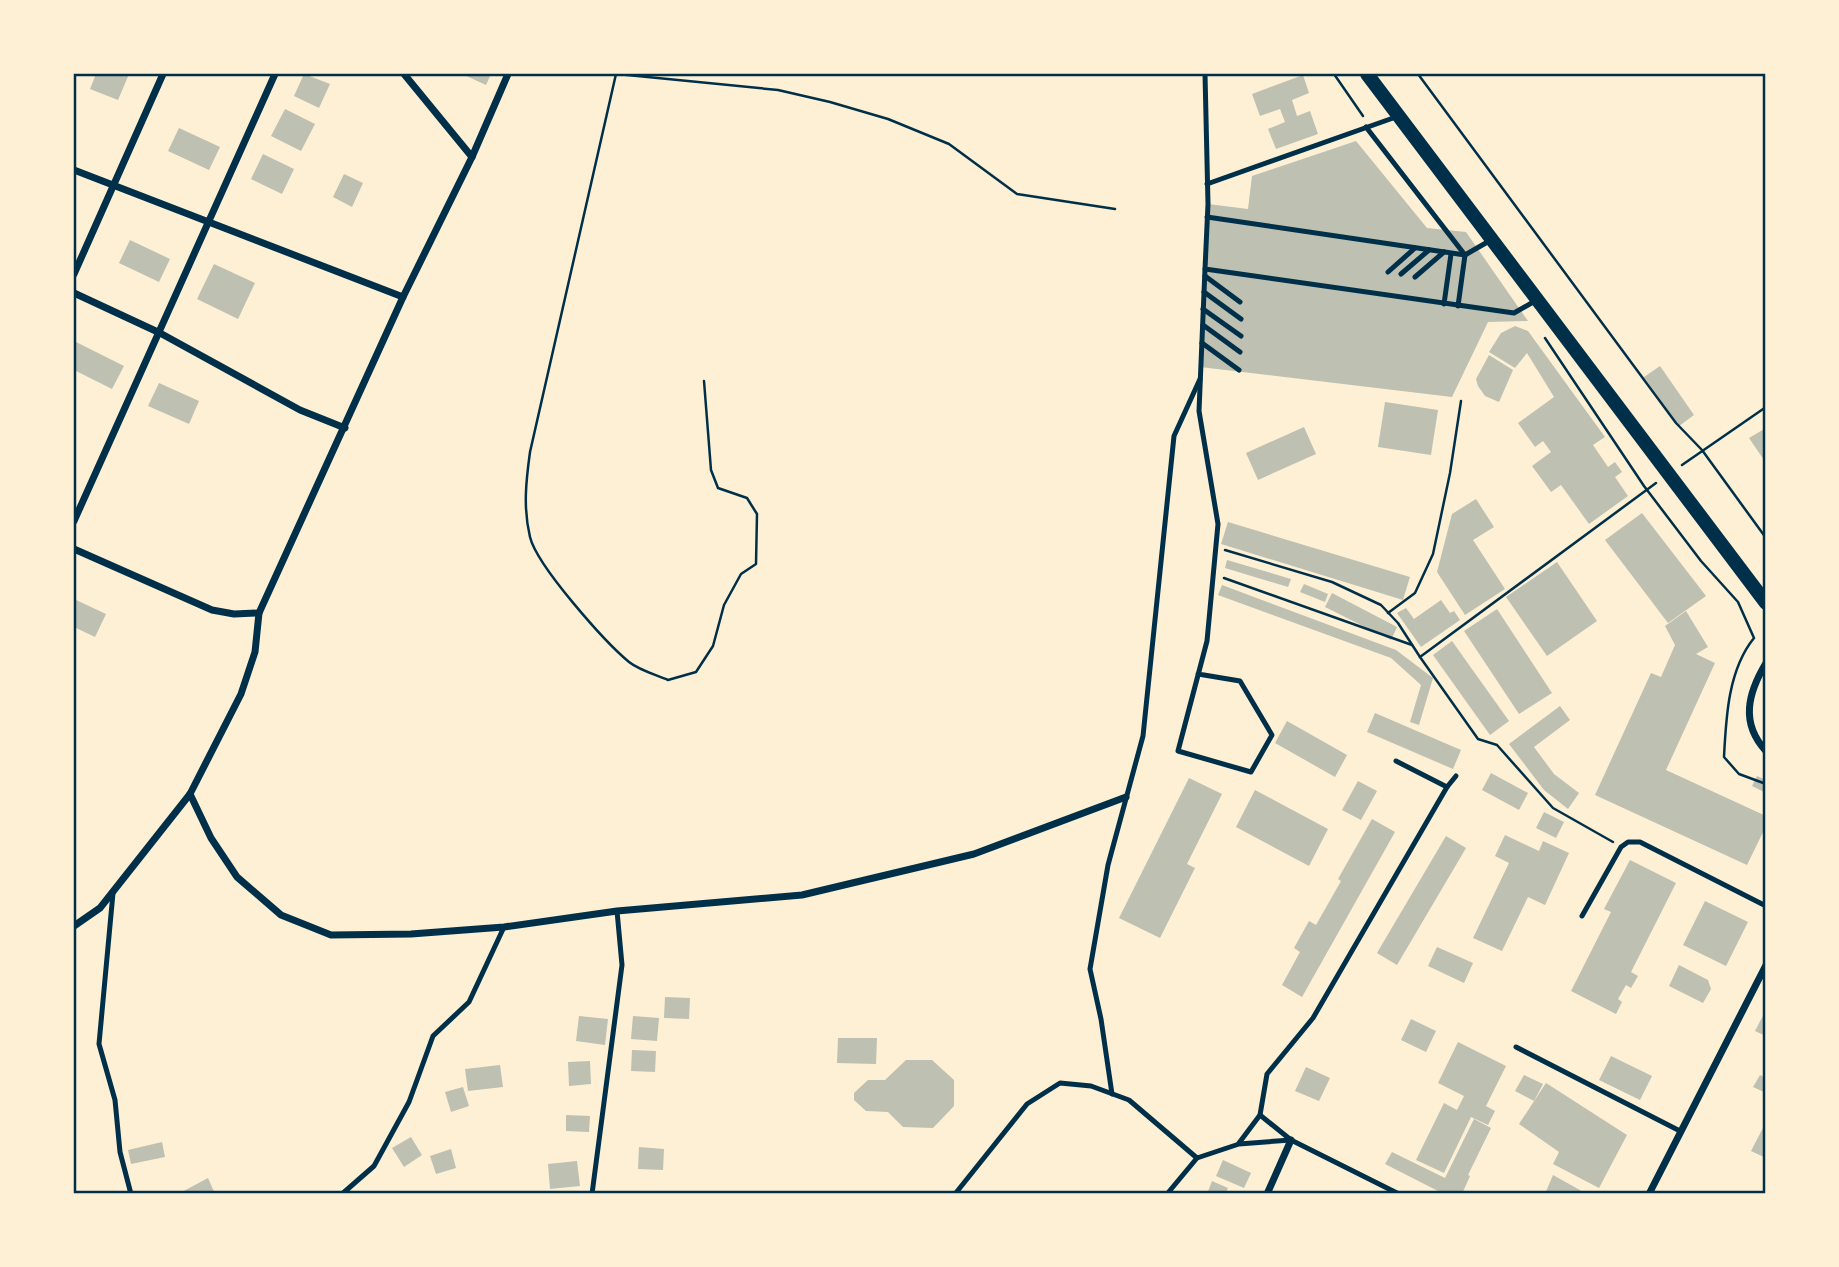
<svg xmlns="http://www.w3.org/2000/svg" width="1839" height="1267" font-family="Rubik,sans-serif">
	<style>
		.building { fill: #bec0b2 }
		.lines { fill: none; stroke-linecap: round; stroke-linejoin: round }
		.path { stroke: #003049; stroke-width: 2.5 }
		.service { stroke: #003049; stroke-width: 5 }
		.minor { stroke: #003049; stroke-width: 7 }
		.secondary { stroke: #003049; stroke-width: 14 }
		.neatline { fill: none; stroke: #003049; stroke-width: 2.5 }
	</style>
	<rect width="100%" height="100%" fill="#fdf0d5"/>
	<g class="building">
		<path d="M96,74H129L118,100L90,89Z"/>
		<path d="M304,74L330,84L319,108L294,96Z"/>
		<path d="M462,74H491L486,85Z"/>
		<path d="M1303,75L1309,93L1292,100L1297,116L1310,111L1318,134L1276,149L1268,129L1285,122L1280,109L1260,116L1252,94Z"/>
		<path d="M285,109L315,124L301,151L271,136Z"/>
		<path d="M179,128L220,147L209,170L168,151Z"/>
		<path d="M1356,141L1427,228L1466,232L1528,321L1488,322L1452,397L1200,367L1208,204L1248,209L1252,176Z"/>
		<path d="M263,154L294,169L282,194L251,179Z"/>
		<path d="M344,174L363,183L352,207L333,197Z"/>
		<path d="M130,240L170,259L159,282L119,263Z"/>
		<path d="M214,264L255,283L238,319L197,299Z"/>
		<path d="M1515,326L1528,331L1605,437L1593,445L1608,467L1615,462L1622,472L1615,477L1628,496L1589,524L1561,485L1551,492L1532,466L1551,452L1543,441L1535,447L1518,423L1554,397L1527,353L1515,368L1489,352L1501,333Z"/>
		<path d="M74,341L124,366L112,389L74,370Z"/>
		<path d="M1489,355L1513,370L1499,402L1485,396L1478,386L1476,379Z"/>
		<path d="M1660,366L1694,415L1679,426L1644,377Z"/>
		<path d="M159,383L199,401L189,424L148,406Z"/>
		<path d="M1385,402L1438,410L1431,455L1378,447Z"/>
		<path d="M1304,427L1316,454L1258,480L1246,453Z"/>
		<path d="M1766,428V463L1749,438Z"/>
		<path d="M1476,499L1494,527L1473,540L1505,589L1465,615L1437,572L1452,514Z"/>
		<path d="M1642,513L1706,596L1668,623L1605,540Z"/>
		<path d="M1228,522L1410,577L1403,600L1221,544Z"/>
		<path d="M1227,560L1291,579L1288,587L1225,568Z"/>
		<path d="M1557,562L1597,621L1547,656L1506,597Z"/>
		<path d="M1304,584L1328,594L1325,602L1300,592Z"/>
		<path d="M1222,585L1396,650L1433,678L1419,725L1410,722L1421,685L1391,658L1218,595Z"/>
		<path d="M1332,593L1397,627L1391,640L1325,607Z"/>
		<path d="M74,599L106,614L95,637L74,627Z"/>
		<path d="M1441,600L1450,613L1454,611L1460,620L1421,647L1397,613L1406,608L1414,619Z"/>
		<path d="M1497,609L1552,693L1519,714L1464,631Z"/>
		<path d="M1686,611L1708,647L1696,654L1715,663L1666,770L1766,816V826L1747,865L1595,795L1651,673L1661,677L1675,645L1665,626Z"/>
		<path d="M1452,641L1509,721L1490,735L1433,655Z"/>
		<path d="M1560,706L1570,720L1534,747L1554,774L1579,793L1568,809L1544,790L1509,744Z"/>
		<path d="M1375,713L1461,750L1453,769L1367,732Z"/>
		<path d="M1287,721L1347,755L1335,777L1275,743Z"/>
		<path d="M1491,773L1528,793L1519,810L1482,790Z"/>
		<path d="M1757,776L1766,780V793L1752,786Z"/>
		<path d="M1189,778L1222,794L1187,864L1195,868L1160,938L1119,918Z"/>
		<path d="M1358,781L1377,791L1361,820L1342,810Z"/>
		<path d="M1255,790L1328,829L1309,866L1236,827Z"/>
		<path d="M1544,812L1564,822L1556,838L1536,828Z"/>
		<path d="M1372,819L1395,832L1302,997L1282,985L1300,952L1294,948L1309,921L1316,925L1341,881L1338,879Z"/>
		<path d="M1505,835L1539,851L1543,841L1569,853L1545,905L1528,897L1502,951L1473,938L1509,863L1495,856Z"/>
		<path d="M1446,836L1466,848L1397,965L1377,953Z"/>
		<path d="M1630,860L1676,883L1631,972L1638,976L1631,988L1626,985L1618,999L1622,1002L1616,1014L1571,991L1611,912L1604,909Z"/>
		<path d="M1705,901L1748,922L1726,966L1683,945Z"/>
		<path d="M1437,947L1473,963L1464,983L1428,966Z"/>
		<path d="M1679,965L1708,980L1711,989L1703,1003L1669,986Z"/>
		<path d="M665,997L690,998L689,1019L664,1018Z"/>
		<path d="M1766,1010V1036L1755,1031Z"/>
		<path d="M579,1016L608,1019L605,1045L576,1041Z"/>
		<path d="M633,1016L659,1018L657,1041L631,1039Z"/>
		<path d="M1411,1019L1436,1031L1426,1052L1401,1040Z"/>
		<path d="M838,1038H877L876,1064L837,1063Z"/>
		<path d="M1458,1042L1506,1066L1486,1106L1495,1111L1488,1125L1471,1117L1444,1173L1416,1160L1444,1103L1457,1110L1464,1096L1438,1083Z"/>
		<path d="M632,1050L656,1051L655,1072L631,1071Z"/>
		<path d="M1611,1056L1652,1076L1640,1100L1599,1080Z"/>
		<path d="M906,1060H932L954,1080V1106L933,1128L903,1127L888,1112L866,1111L854,1100V1093L868,1080H885Z"/>
		<path d="M590,1061L591,1084L569,1086L568,1062Z"/>
		<path d="M500,1065L503,1087L468,1091L465,1069Z"/>
		<path d="M1306,1067L1330,1078L1319,1101L1295,1091Z"/>
		<path d="M1524,1075L1543,1084L1534,1101L1515,1091Z"/>
		<path d="M1760,1075L1766,1078V1093L1753,1087Z"/>
		<path d="M1546,1083L1627,1135L1599,1188L1553,1164L1559,1152L1519,1124Z"/>
		<path d="M463,1087L469,1106L451,1112L445,1092Z"/>
		<path d="M566,1115L590,1116L589,1132L566,1131Z"/>
		<path d="M1474,1119L1491,1128L1468,1175L1470,1176L1462,1194H1440L1438,1191L1385,1164L1392,1152L1445,1178Z"/>
		<path d="M1766,1122V1158L1751,1151Z"/>
		<path d="M411,1137L422,1155L404,1167L392,1148Z"/>
		<path d="M162,1142L165,1157L131,1164L128,1150Z"/>
		<path d="M639,1147L664,1149L663,1170L638,1169Z"/>
		<path d="M451,1149L456,1168L436,1174L430,1156Z"/>
		<path d="M1223,1160L1251,1173L1244,1188L1216,1176Z"/>
		<path d="M577,1161L580,1186L550,1189L548,1164Z"/>
		<path d="M1553,1175L1587,1194H1545Z"/>
		<path d="M208,1178L215,1194H178Z"/>
		<path d="M1212,1181L1228,1188L1225,1194H1207Z"/>
	</g>
	<g class="lines">
		<g class="path">
			<path d="M616,74L530,452C526,481 523,508 530,537C537,566 605,642 629,662C639,670 656,675 668,680L696,672L713,646L724,605L741,574L756,564L757,514L747,498L718,488L711,470L704,381"/>
			<path d="M617,74L778,90L830,102L888,119L949,144L1017,194L1115,209"/>
			<path d="M1334,74L1363,116"/>
			<path d="M1418,74L1676,423L1702,450L1766,538"/>
			<path d="M1545,338L1644,486L1701,561L1738,602L1754,638C1728,670 1726,718 1724,757L1739,774L1766,784"/>
			<path d="M1682,465L1766,407"/>
			<path d="M1225,550L1332,582L1381,605L1398,623L1420,657"/>
			<path d="M1224,578L1412,645"/>
			<path d="M1388,613L1415,593L1433,554L1450,473L1461,401"/>
			<path d="M1613,842L1553,808L1497,745L1478,739L1420,657L1656,483"/>
		</g>
		<g class="service">
			<path d="M1205,74L1208,204L1205,269L1514,313L1535,301"/>
			<path d="M1366,127L1465,255L1458,306"/>
			<path d="M1207,184L1396,117"/>
			<path d="M1207,217L1465,255L1491,240"/>
			<path d="M1388,272L1415,248"/>
			<path d="M1401,274L1429,250"/>
			<path d="M1205,276L1240,302"/>
			<path d="M1415,277L1444,252"/>
			<path d="M1204,292L1241,319"/>
			<path d="M1444,304L1451,254"/>
			<path d="M1203,309L1241,336"/>
			<path d="M1203,325L1240,352"/>
			<path d="M1202,343L1239,370"/>
			<path d="M1198,674L1240,681L1272,735L1251,772L1178,751L1207,641L1218,524L1199,411L1205,269"/>
			<path d="M1396,761L1447,787L1313,1018L1267,1074L1260,1115L1291,1140L1399,1194"/>
			<path d="M1447,787L1456,776"/>
			<path d="M113,893L99,1044L115,1100L120,1152L131,1194"/>
			<path d="M1582,916L1621,847L1628,842H1640L1766,906"/>
			<path d="M1516,1047L1680,1131"/>
			<path d="M1112,1094L1101,1019L1090,969L1108,865L1143,736L1174,436L1200,379"/>
			<path d="M1239,1143L1260,1115"/>
			<path d="M342,1194L374,1166L409,1102L433,1036L469,1002L504,927"/>
			<path d="M592,1194L622,965L617,911"/>
			<path d="M955,1194L1027,1104L1060,1083L1091,1086L1129,1100L1197,1158"/>
			<path d="M1167,1194L1197,1158L1239,1144L1291,1140"/>
		</g>
		<g class="minor">
			<path d="M404,74L472,157"/>
			<path d="M74,170L403,297"/>
			<path d="M74,274L163,74"/>
			<path d="M74,293L160,333L300,410L345,428"/>
			<path d="M74,521L275,74"/>
			<path d="M74,549L212,610L234,614L259,613"/>
			<path d="M1766,663C1748,693 1740,723 1766,751"/>
			<path d="M190,794L211,838L237,877L281,915L331,935L411,934L504,927L617,911L802,895L974,854L1126,797"/>
			<path d="M74,926L100,908L190,794L241,694L255,652L259,613L403,297L472,157L508,74"/>
			<path d="M1267,1194L1291,1140"/>
			<path d="M1649,1194L1766,965"/>
		</g>
		<path class="secondary" d="M1367,74L1766,603"/>
	</g>
	<rect width="1839" height="1267" fill="none" stroke="#fdf0d5" stroke-width="150"/>
	<rect x="75" y="75" width="1689" height="1117" class="neatline"/>
</svg>
